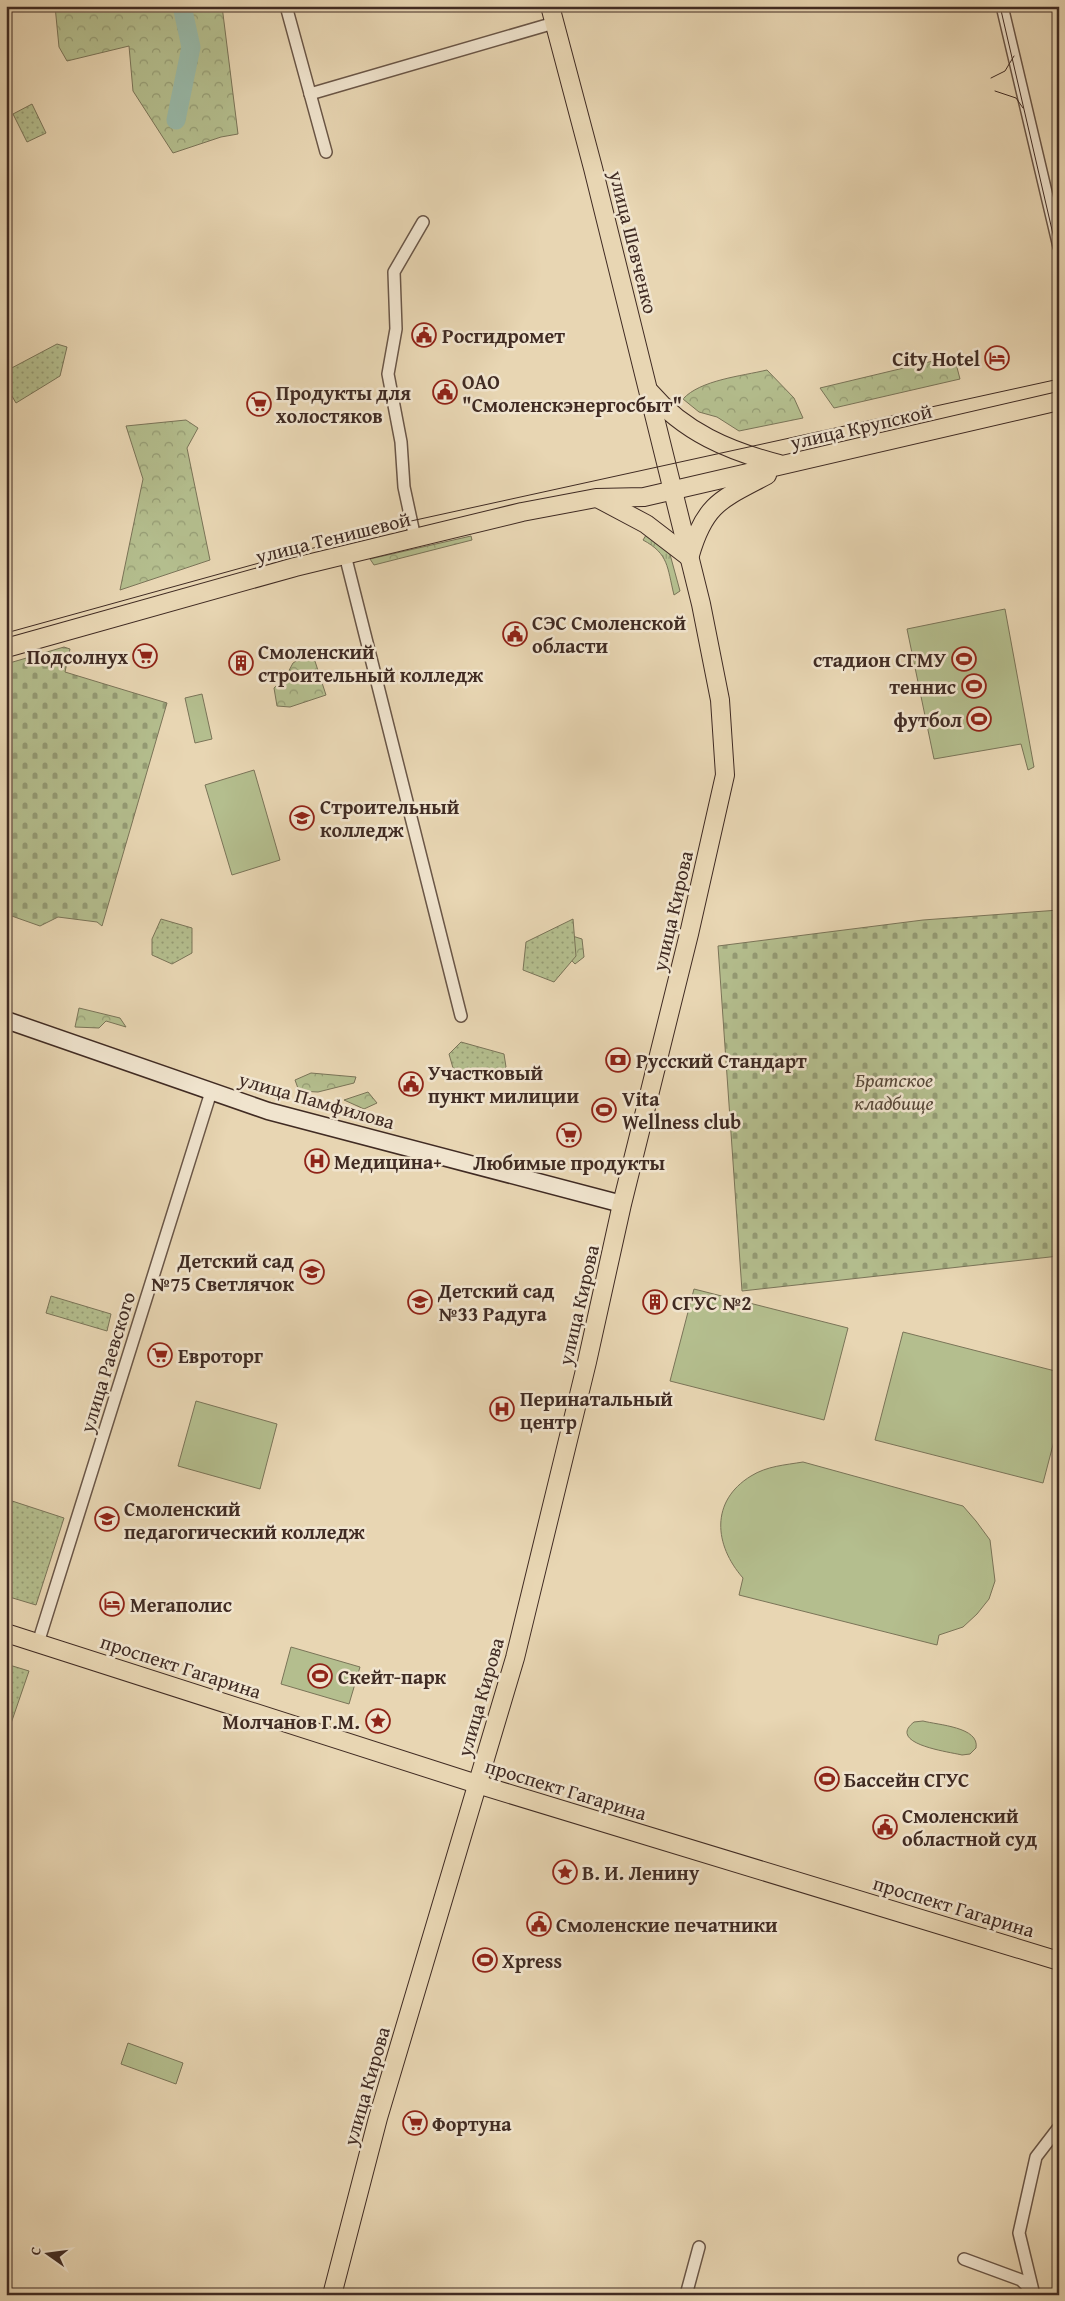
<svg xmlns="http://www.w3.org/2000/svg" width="1065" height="2301" font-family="'Gentium Book Plus',serif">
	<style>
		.grass { fill: url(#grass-tufts); stroke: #7a7458 }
		.forest { fill: url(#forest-crowns); stroke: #7a7458 }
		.cemetery { fill: url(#cemetery-stones); stroke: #7a7458 }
		.park { fill: url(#park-dots); stroke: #7a7458 }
		.pitch { fill: #b4be8e; stroke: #7a7458 }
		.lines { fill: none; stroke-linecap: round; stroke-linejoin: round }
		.river { stroke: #98b9a9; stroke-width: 19 }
		.street-casing { stroke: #6a5647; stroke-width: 14 }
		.secondary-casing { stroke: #402b23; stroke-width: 19 }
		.primary-casing { stroke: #402b23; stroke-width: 20 }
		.street { stroke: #f0e4ce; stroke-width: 11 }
		.secondary { stroke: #f0e4ce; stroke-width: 16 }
		.primary { stroke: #e8d6b3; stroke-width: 18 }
		.tram { stroke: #402b23; stroke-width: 1 }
		.labels { text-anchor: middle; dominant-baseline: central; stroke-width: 5; stroke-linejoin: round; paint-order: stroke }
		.street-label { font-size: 20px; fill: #402b23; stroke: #f0e4ce }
		.poi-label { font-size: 20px; font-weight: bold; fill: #402b23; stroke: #f0e4ce; text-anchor: start }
		.park-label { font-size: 20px; font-style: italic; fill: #574838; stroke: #f0e4ce }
	</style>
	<defs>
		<pattern id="grass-tufts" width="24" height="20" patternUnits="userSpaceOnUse" patternTransform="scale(1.25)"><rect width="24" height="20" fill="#b4be8e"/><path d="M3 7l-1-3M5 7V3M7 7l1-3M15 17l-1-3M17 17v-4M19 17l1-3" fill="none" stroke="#949b74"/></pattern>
		<pattern id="forest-crowns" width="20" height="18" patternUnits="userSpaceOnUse" patternTransform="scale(1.25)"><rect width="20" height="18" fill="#b4be8e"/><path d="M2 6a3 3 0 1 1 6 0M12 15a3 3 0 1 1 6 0" fill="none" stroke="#949b74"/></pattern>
		<pattern id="cemetery-stones" width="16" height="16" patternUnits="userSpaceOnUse" patternTransform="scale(1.25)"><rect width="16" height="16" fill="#b4be8e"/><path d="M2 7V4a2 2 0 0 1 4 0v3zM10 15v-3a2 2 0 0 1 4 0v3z" fill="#949b74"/></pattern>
		<pattern id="park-dots" width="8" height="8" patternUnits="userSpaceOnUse" patternTransform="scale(1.25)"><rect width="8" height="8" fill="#b4be8e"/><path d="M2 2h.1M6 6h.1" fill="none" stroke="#949b74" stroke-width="1.8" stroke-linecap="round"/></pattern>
	</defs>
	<rect width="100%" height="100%" fill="#e8d6b3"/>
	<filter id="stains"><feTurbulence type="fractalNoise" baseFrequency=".004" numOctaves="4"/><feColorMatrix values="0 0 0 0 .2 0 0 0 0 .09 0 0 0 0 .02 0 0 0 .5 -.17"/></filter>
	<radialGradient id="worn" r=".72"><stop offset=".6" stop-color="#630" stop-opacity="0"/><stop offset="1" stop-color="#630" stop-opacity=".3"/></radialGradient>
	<path class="grass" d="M648,532L668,547L680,591L674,595C667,567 669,554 643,540Z"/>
	<g class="forest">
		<path d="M55,6H222L238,134L221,137L173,153L133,91L129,46L67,61L59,47Z"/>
		<path d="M954,356L960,379L834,408L820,388Z"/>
		<path d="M767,370L794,398L803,418L739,431L717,417L699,412L683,399C700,380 742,376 767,370Z"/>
		<path d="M186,420L198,428L187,448L210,560L120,590L143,479L126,426Z"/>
		<path d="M471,536L472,540L374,565L370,559Z"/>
		<path d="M312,652L326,695L290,707L277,706L274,688L286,676L293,663Z"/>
		<path d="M566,934L582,939L584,957L575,964L559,947Z"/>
		<path d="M79,1008L120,1018L126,1027L106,1021L99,1028L75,1027Z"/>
		<path d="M311,1073L356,1077L354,1083L318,1092L299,1091L295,1080Z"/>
		<path d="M368,1092L377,1103L364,1109L344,1100Z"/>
	</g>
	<g class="cemetery">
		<path d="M64,647L70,649L65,672L167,703L102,926L97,922L58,917L40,926L6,914V664Z"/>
		<path d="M1059,910V1256L742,1291L718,946L923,920Z"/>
	</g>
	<g class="park">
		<path d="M32,104L46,133L27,142L13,114Z"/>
		<path d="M57,344L67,347L60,376L16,403L6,386V371Z"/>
		<path d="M161,919L192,928V953L172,964L152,955V939Z"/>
		<path d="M573,919L576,956L554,982L523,970L526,942Z"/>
		<path d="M461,1042L504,1054L506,1067L496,1078L453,1068L449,1054Z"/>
		<path d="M51,1296L111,1314L107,1331L46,1313Z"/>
		<path d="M6,1499L64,1518L36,1605L6,1596Z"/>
		<path d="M6,1664L29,1671L6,1738Z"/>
	</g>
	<g class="pitch">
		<path d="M1005,609L1034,767L1028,770L1021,744L934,759L907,629Z"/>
		<path d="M202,694L212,739L195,743L185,698Z"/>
		<path d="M254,770L280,860L232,875L205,785Z"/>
		<path d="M694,1289L848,1328L824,1420L670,1381Z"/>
		<path d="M903,1332L1059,1372V1422L1043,1483L875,1440Z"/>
		<path d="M196,1401L277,1424L260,1489L178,1466Z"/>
		<path d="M803,1462L963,1506L976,1521L990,1540L995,1581L989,1599L977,1614L963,1627L939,1635L937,1645L739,1595L743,1578C714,1545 710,1501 751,1476C767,1466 785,1465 803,1462Z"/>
		<path d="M291,1647L360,1667L349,1704L281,1684Z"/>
		<path d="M923,1721C938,1725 980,1727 976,1748L970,1754L962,1755C950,1752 886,1744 914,1722Z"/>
		<path d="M128,2043L183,2063L176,2084L121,2064Z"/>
	</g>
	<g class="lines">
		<path class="river" d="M176,120L191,47L182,6"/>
		<g class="street-casing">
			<g id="street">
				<path d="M286,6L326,152"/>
				<path d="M1002,6L1059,247"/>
				<path d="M310,94L554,23"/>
				<path d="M415,538L404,487L401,442L388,374L396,329L394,272L423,222"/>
				<path d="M345,555L461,1016"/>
				<path d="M38,1643L211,1092"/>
				<path d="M964,2259L1021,2280L1032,2291"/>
				<path d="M686,2295L699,2247"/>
				<path d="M1034,2295L1019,2233L1036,2157L1059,2127"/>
			</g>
		</g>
		<g class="secondary-casing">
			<path id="secondary" d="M6,1020L268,1111L622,1204"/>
		</g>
		<g class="primary-casing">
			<g id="primary">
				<path d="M650,392C684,432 729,451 779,464"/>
				<path d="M599,499L646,524L689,557"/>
				<path d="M690,555C705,503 722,499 767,475"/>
				<path d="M6,648L295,567L522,512L596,498L644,497L1059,401"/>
				<path d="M6,1633L477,1784L1059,1961"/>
				<path d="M332,2295L378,2118L515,1658L587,1362L622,1204L689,934L725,775L720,700L701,604L593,168L550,6"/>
			</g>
		</g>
		<use href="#street" class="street"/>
		<use href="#secondary" class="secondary"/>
		<use href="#primary" class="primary"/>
		<g class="tram">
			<path d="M1000,6L1059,260"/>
			<path d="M991,78L1005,71L1014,56"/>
			<path d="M995,91L1016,98L1023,108"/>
			<path d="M6,633L411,521L1059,379"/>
		</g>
	</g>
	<defs>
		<g id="civic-ring" transform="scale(1.25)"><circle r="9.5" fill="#f0e4ce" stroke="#8f2418" stroke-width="1.5"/><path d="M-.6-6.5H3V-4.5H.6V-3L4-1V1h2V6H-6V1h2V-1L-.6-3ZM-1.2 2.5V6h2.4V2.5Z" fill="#8f2418"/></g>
		<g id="hotel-ring" transform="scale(1.25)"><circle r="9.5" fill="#f0e4ce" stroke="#8f2418" stroke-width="1.5"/><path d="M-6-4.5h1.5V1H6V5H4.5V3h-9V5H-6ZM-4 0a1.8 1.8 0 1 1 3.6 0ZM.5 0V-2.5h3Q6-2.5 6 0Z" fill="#8f2418"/></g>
		<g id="supermarket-ring" transform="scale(1.25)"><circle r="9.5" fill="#f0e4ce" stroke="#8f2418" stroke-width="1.5"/><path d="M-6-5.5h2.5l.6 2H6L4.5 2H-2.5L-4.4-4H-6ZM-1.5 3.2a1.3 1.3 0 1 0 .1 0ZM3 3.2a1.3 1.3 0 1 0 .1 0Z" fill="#8f2418"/></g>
		<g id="stadium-ring" transform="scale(1.25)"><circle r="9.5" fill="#f0e4ce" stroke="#8f2418" stroke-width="1.5"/><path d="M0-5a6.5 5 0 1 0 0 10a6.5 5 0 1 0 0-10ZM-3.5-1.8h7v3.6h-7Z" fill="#8f2418"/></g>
		<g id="building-ring" transform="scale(1.25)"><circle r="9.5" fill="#f0e4ce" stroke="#8f2418" stroke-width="1.5"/><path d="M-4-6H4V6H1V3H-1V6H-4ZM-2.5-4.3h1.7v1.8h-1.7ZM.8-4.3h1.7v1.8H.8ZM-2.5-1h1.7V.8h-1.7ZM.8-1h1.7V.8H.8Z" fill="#8f2418"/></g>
		<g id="university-ring" transform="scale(1.25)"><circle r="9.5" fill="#f0e4ce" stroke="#8f2418" stroke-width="1.5"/><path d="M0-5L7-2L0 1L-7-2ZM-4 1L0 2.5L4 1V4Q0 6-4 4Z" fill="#8f2418"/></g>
		<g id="bank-ring" transform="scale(1.25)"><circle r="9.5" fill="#f0e4ce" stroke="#8f2418" stroke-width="1.5"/><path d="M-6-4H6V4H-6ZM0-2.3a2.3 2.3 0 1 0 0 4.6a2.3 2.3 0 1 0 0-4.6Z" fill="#8f2418"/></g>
		<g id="hospital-ring" transform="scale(1.25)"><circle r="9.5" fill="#f0e4ce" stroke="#8f2418" stroke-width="1.5"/><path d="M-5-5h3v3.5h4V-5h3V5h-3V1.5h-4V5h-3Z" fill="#8f2418"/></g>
		<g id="school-ring" transform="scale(1.25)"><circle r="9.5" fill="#f0e4ce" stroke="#8f2418" stroke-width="1.5"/><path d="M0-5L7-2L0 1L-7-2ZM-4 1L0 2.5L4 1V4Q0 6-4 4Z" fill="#8f2418"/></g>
		<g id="sight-ring" transform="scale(1.25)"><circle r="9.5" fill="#f0e4ce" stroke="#8f2418" stroke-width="1.5"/><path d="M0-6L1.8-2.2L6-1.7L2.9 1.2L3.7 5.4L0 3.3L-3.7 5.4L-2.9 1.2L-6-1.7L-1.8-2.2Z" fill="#8f2418"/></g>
	</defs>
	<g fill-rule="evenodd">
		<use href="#civic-ring" x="424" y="335"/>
		<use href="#hotel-ring" x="997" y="358"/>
		<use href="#civic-ring" x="445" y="392"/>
		<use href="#supermarket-ring" x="259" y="404"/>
		<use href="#civic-ring" x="515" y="634"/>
		<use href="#supermarket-ring" x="145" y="656"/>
		<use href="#stadium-ring" x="964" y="659"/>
		<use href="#building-ring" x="241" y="663"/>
		<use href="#stadium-ring" x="974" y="686"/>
		<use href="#stadium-ring" x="979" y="719"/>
		<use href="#university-ring" x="302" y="818"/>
		<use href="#bank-ring" x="618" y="1060"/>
		<use href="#civic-ring" x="411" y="1084"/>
		<use href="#stadium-ring" x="604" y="1110"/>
		<use href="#supermarket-ring" x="569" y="1135"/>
		<use href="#hospital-ring" x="317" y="1161"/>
		<use href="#school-ring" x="312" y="1272"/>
		<use href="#school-ring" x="420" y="1302"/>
		<use href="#building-ring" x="655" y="1302"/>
		<use href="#supermarket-ring" x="160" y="1355"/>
		<use href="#hospital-ring" x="502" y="1409"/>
		<use href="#university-ring" x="107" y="1519"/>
		<use href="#hotel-ring" x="112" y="1604"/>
		<use href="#stadium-ring" x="320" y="1676"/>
		<use href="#sight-ring" x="378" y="1721"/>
		<use href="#stadium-ring" x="827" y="1779"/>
		<use href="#civic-ring" x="885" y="1827"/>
		<use href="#sight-ring" x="565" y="1872"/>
		<use href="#civic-ring" x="539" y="1924"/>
		<use href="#stadium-ring" x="485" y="1960"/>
		<use href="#supermarket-ring" x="415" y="2123"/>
	</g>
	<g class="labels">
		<g class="street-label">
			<text transform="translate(634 242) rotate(76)">улица Шевченко</text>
			<text transform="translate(861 426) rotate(-13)">улица Крупской</text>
			<text transform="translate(333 537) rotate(-14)">улица Тенишевой</text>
			<text transform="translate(672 911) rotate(-77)">улица Кирова</text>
			<text transform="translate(317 1100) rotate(16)">улица Памфилова</text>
			<text transform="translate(578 1305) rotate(-77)">улица Кирова</text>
			<text transform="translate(107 1362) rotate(-73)">улица Раевского</text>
			<text transform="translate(181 1666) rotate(18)">проспект Гагарина</text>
			<text transform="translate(480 1697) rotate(-74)">улица Кирова</text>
			<text transform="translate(566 1789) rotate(17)">проспект Гагарина</text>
			<text transform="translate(954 1906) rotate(17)">проспект Гагарина</text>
			<text transform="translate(366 2086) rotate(-74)">улица Кирова</text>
		</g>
		<g class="poi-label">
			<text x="442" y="335">Росгидромет</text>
			<text x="980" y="358" text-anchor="end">City Hotel</text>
			<text x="462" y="381">ОАО<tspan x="462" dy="23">"Смоленскэнергосбыт"</tspan></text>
			<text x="276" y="392">Продукты для<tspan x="276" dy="23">холостяков</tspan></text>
			<text x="532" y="622">СЭС Смоленской<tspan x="532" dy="23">области</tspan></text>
			<text x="258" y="651">Смоленский<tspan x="258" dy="23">строительный колледж</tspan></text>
			<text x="128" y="656" text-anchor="end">Подсолнух</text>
			<text x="946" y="659" text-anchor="end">стадион СГМУ</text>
			<text x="956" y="686" text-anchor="end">теннис</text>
			<text x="962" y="719" text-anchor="end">футбол</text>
			<text x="320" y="806">Строительный<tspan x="320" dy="23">колледж</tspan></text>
			<text x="636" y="1060">Русский Стандарт</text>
			<text x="428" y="1072">Участковый<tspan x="428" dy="23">пункт милиции</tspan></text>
			<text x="622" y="1098">Vita<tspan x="622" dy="23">Wellness club</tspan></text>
			<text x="334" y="1161">Медицина+</text>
			<text x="569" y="1162" text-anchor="middle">Любимые продукты</text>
			<text x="294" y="1260" text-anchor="end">Детский сад<tspan x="294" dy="23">№75 Светлячок</tspan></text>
			<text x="438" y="1290">Детский сад<tspan x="438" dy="23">№33 Радуга</tspan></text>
			<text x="672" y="1302">СГУС №2</text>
			<text x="178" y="1355">Евроторг</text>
			<text x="520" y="1398">Перинатальный<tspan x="520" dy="23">центр</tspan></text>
			<text x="124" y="1508">Смоленский<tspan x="124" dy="23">педагогический колледж</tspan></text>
			<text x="130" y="1604">Мегаполис</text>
			<text x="338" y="1676">Скейт-парк</text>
			<text x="360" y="1721" text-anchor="end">Молчанов Г.М.</text>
			<text x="844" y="1779">Бассейн СГУС</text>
			<text x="902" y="1815">Смоленский<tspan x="902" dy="23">областной суд</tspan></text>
			<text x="582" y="1872">В. И. Ленину</text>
			<text x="556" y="1924">Смоленские печатники</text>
			<text x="502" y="1960">Xpress</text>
			<text x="432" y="2123">Фортуна</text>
		</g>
		<g class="park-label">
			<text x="894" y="1079">Братское<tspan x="894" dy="23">кладбище</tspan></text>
		</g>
	</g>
	<rect width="1065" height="2301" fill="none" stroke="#e8d6b3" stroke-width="25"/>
	<rect x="8" y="8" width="1050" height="2286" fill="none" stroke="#402b23" stroke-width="2.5"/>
	<rect x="12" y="12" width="1040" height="2276" fill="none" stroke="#402b23"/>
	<g transform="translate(48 2254) rotate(284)" stroke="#f0e4ce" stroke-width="4" paint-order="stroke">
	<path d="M0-4L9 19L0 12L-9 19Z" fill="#402b23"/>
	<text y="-8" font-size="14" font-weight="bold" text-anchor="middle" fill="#402b23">С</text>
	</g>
	<rect width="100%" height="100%" filter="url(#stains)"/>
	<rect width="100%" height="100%" fill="url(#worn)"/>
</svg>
